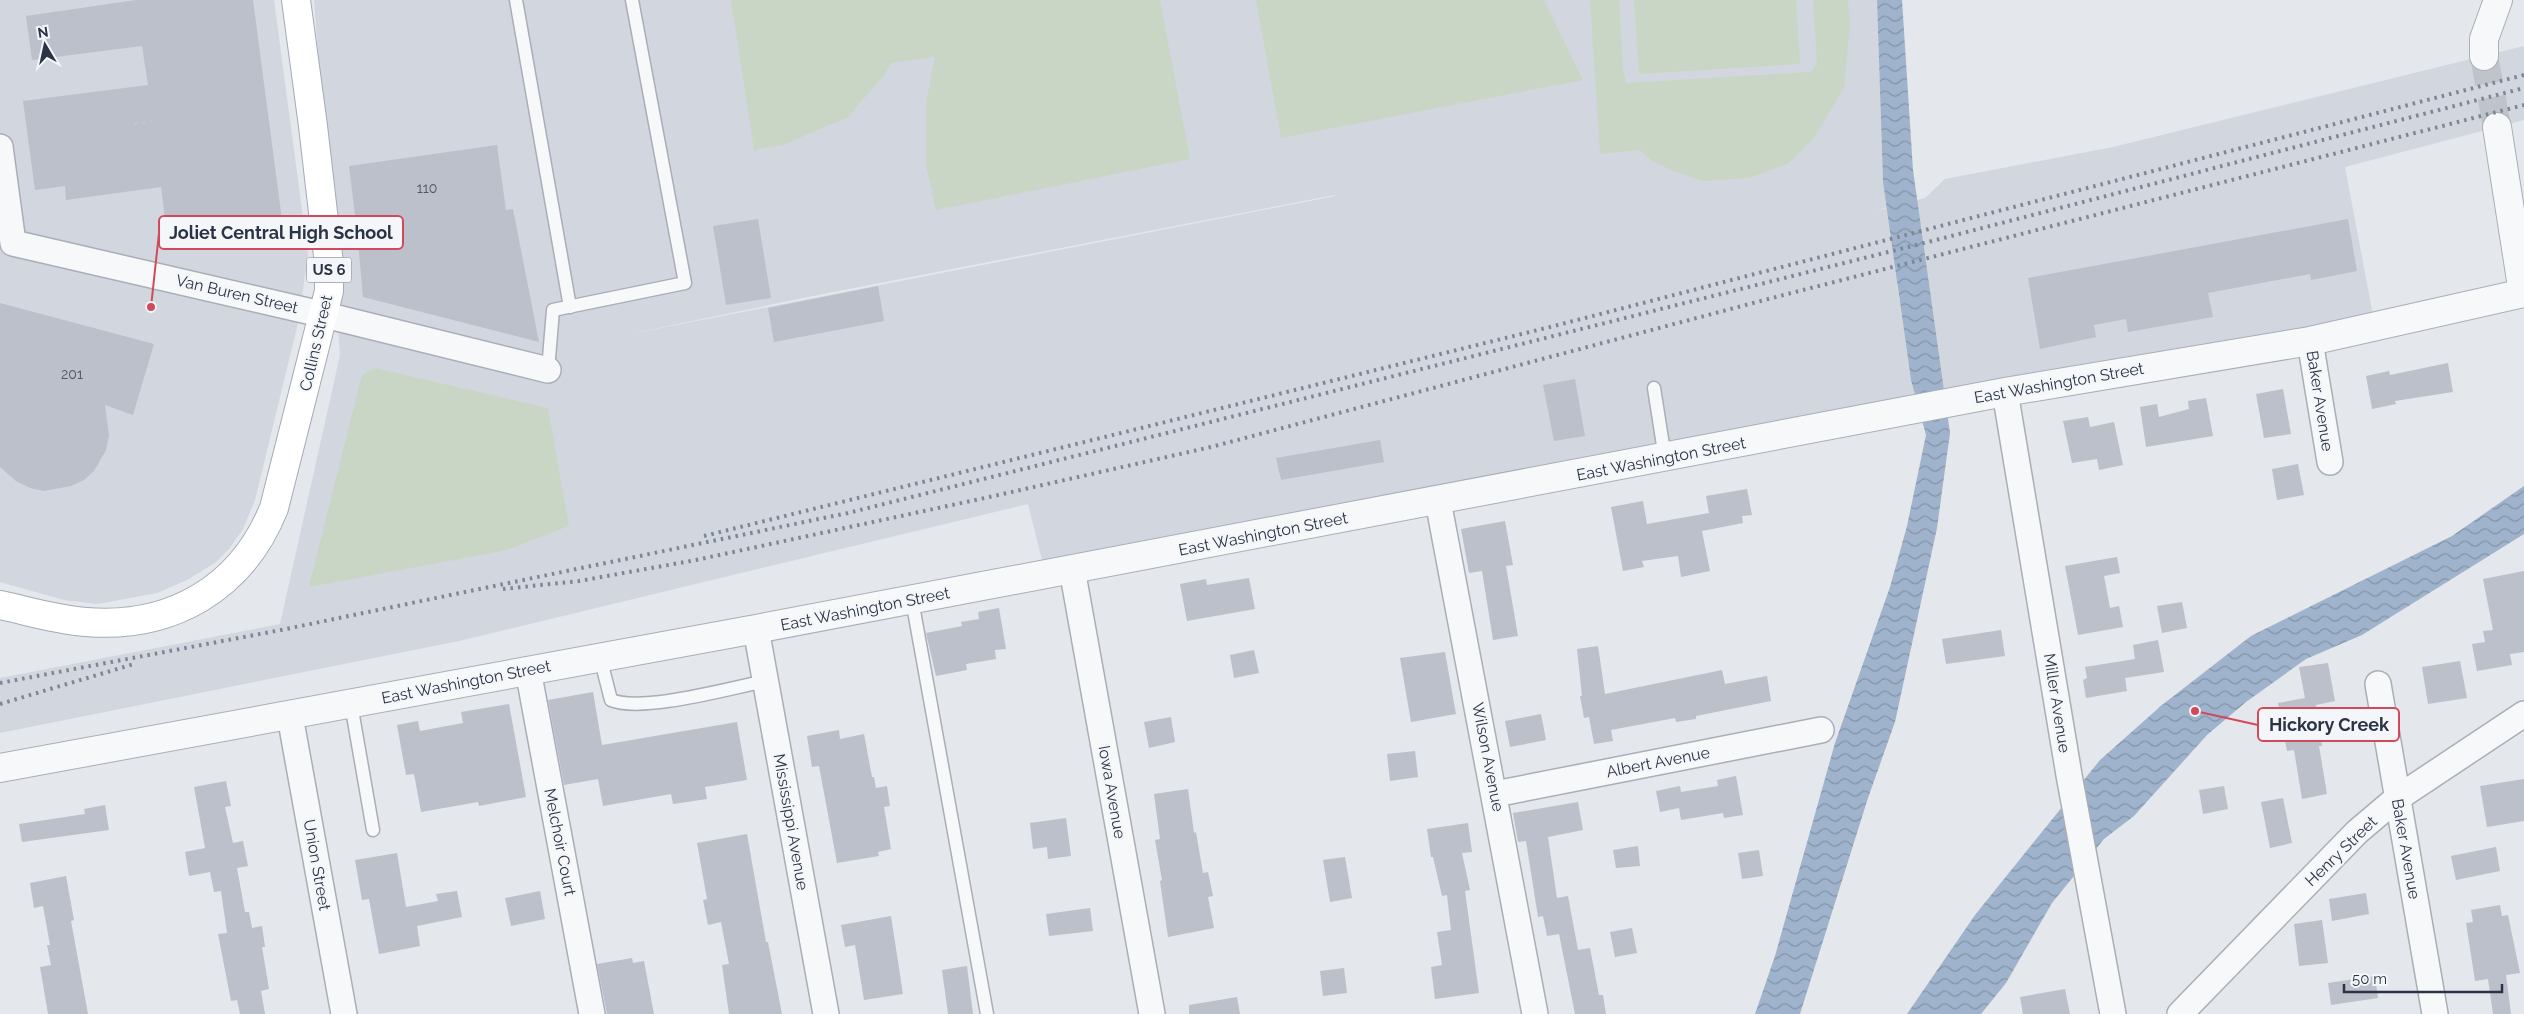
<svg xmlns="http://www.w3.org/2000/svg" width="2524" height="1014" font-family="Raleway,sans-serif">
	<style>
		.built { fill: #d2d6de; fill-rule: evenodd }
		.garden { fill: #c9d6c5 }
		.water { fill: url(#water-waves) }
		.building { fill: #bbc0ca }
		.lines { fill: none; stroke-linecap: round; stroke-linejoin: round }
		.tertiary-tunnel { stroke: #bfc3cb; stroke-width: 28; stroke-dasharray: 28 14; stroke-linecap: butt }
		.service-casing { stroke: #a9aeb7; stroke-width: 15 }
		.minor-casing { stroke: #a9aeb7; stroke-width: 28 }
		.tertiary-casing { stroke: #a9aeb7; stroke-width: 30 }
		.primary-casing { stroke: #a3abb8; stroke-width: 30 }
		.path { stroke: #c2c5cb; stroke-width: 3; stroke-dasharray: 4 4; stroke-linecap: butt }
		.service { stroke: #f7f8fa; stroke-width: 12 }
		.minor { stroke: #f7f8fa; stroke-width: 25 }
		.tertiary { stroke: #f7f8fa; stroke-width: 28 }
		.primary { stroke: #fff; stroke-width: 28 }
		.rail { stroke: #7d8696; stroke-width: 4; stroke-dasharray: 2.5 5; stroke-linecap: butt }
		.labels { text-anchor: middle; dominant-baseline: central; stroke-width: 4.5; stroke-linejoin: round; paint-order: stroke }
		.number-label { font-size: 14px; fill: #4f5766 }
		.shield { fill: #f4f6f9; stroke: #676e7b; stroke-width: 1 }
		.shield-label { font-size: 15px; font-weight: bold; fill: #2b3445 }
		.street-label { font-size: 16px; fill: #2b3445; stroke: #f4f6f9 }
		.leader { fill: none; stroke: #d1495b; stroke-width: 2 }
		.callout-dot { fill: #d1495b; stroke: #f4f6f9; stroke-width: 2 }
		.callout { fill: #f4f6f9; stroke: #d1495b; stroke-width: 2 }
		.callout-label { font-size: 18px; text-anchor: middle; font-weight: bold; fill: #2b3445 }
	</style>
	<defs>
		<pattern id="water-waves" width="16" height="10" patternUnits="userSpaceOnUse" patternTransform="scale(1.25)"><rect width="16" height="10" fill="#9fb4cc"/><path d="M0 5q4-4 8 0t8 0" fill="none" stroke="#8293a7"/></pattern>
	</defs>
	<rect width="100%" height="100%" fill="#e4e7ec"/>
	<g class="built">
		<path d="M0,0H274L308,255L298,323L255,500L243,529L229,549L215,563L187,580L157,593L98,604L64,600L0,582Z"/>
		<path d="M314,0H1877L1883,182L1887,207L1876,211L1925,198L1945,179L2113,147L2524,46V120L2345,167L2375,326L1945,400L1927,276L1897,284L1911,379L1919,407L1045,572L1028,504L459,641L0,733V678L280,624L340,355ZM1335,195V196L620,336L808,297Z"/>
	</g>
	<g class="garden">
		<path d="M731,0H1160L1190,159L936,210L926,165V103L935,57L890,63L886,73L848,117L783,145L754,150Z"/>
		<path d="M1256,0H1544L1583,80L1281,138Z"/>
		<path d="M1590,0H1619L1623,69L1626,83L1811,72L1817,64L1813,0H1848L1850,24L1844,88L1814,138L1789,163L1749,178L1703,181L1674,171L1652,161L1640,150L1600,154Z"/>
		<path d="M1634,0H1796L1800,64L1639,74Z"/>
		<path d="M375,368L548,408L569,526L507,550L309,587L362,375Z"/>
	</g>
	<g class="water">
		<path d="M1877,0H1902L1913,170L1950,433L1937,528L1895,722L1868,798L1800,1014H1755L1775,956L1835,743L1890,587L1907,526L1926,435L1911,380L1883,182Z"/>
		<path d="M2524,486V534L2362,635L2306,659L2246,702L2207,735L2134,816L2104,839L2052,903L2006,983L1981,1014H1907L1975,915L2100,760L2162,705L2251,636L2452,536Z"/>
	</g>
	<g class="building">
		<path d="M136,0H253L282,220L167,235L161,187L66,200L65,186L35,190L23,101L148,85L142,46L32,60L26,16Z"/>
		<path d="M497,145L506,210L513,209L539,342L363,297L357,231L349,166Z"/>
		<path d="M758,219L771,298L726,305L713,226Z"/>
		<path d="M2348,219L2357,271L2311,280L2310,274L2208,293L2213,317L2128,332L2126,319L2094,325L2096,337L2040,349L2028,278Z"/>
		<path d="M878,286L884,321L774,342L768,308Z"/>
		<path d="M0,303L154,344L133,415L105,405L109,435L106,450L94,471L84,480L71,486L44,491L30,488L16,481L0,467Z"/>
		<path d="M2448,363L2453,392L2395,401L2396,404L2372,409L2366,376L2389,371L2390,375Z"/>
		<path d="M1575,379L1585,436L1554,441L1543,385Z"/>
		<path d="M2283,389L2291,434L2264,438L2256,394Z"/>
		<path d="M2206,398L2213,436L2146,447L2140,407L2157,404L2159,417L2189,409L2188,401Z"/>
		<path d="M2088,417L2090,427L2114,422L2123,465L2099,470L2097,459L2072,463L2063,421Z"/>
		<path d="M1380,440L1384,462L1281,480L1276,458Z"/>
		<path d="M2298,464L2304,495L2277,500L2272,469Z"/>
		<path d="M1747,489L1752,515L1742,516L1743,523L1702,531L1710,571L1681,577L1678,556L1642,561L1644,567L1623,571L1611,507L1643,501L1647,524L1709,513L1706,496Z"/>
		<path d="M1505,521L1513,565L1506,566L1518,636L1493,640L1482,571L1469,573L1461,529Z"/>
		<path d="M2117,557L2120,573L2104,576L2110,608L2119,606L2123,627L2078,635L2065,566Z"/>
		<path d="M2524,571V652L2510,654L2512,665L2477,671L2472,644L2485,642L2483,631L2493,630L2483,579Z"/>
		<path d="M1249,578L1255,609L1187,621L1180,584L1206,579L1207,585Z"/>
		<path d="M2182,602L2187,628L2162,633L2157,606Z"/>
		<path d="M999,608L1006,649L995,650L996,659L966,664L967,670L936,676L926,633L962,626L961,622L979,619L978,612Z"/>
		<path d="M2001,630L2005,656L1946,664L1942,639Z"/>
		<path d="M2158,640L2164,672L2125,678L2127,691L2086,698L2083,680L2087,678L2085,667L2135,659L2133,645Z"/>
		<path d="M1598,646L1605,694L1722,670L1725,684L1767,676L1771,701L1696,716V719L1676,722L1675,718L1611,730L1613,741L1594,744L1589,717L1584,718L1580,696H1582L1577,649Z"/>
		<path d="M1254,650L1259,673L1234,678L1230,655Z"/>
		<path d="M1445,652L1456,714L1411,722L1400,658Z"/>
		<path d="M2460,661L2467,698L2428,704L2422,667Z"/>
		<path d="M2328,663L2335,701L2316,705L2322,746H2319L2327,794L2302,799L2294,750L2287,751L2278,703L2305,698L2299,667Z"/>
		<path d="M593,692L602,745L737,722L747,780L705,787L707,799L673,804L671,794L603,806L598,779L564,785L548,700Z"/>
		<path d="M509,704L526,797L479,806L478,802L421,812L414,774L406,775L397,725L418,721L420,731L463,723L461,712Z"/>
		<path d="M1541,714L1546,740L1510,747L1505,721Z"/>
		<path d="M1171,717L1175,742L1149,748L1144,722Z"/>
		<path d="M839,730L840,739L864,734L872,777H874L876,788L887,786L890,806L884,807L891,849L878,852L879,856L837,863L819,766L812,767L807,736Z"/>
		<path d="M1415,751L1418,777L1390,781L1387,754Z"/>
		<path d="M1736,776L1743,815L1724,818L1723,813L1681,820L1679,808L1660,812L1656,791L1680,786L1681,792L1718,786L1717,780Z"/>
		<path d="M2524,779V821L2487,827L2480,786Z"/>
		<path d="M226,781L231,806L225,807L233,843L243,841L248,866L237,868L245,912H249L252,928L262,926L265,947H262L269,989L261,991L265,1014H240L237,1000L231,1001L218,934L227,933L221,891L214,892L210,872L189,876L185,852L205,848L194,787Z"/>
		<path d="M2224,786L2228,809L2203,814L2199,790Z"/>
		<path d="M1188,789L1194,833L1196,832L1203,873L1208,872L1213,896L1208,897L1214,928L1168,937L1160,881L1162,880L1155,840L1160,839L1154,794Z"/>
		<path d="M2283,798L2292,843L2270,848L2261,802Z"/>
		<path d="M1578,802L1583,830L1548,837L1557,898L1568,896L1578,950L1590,948L1599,995H1603L1606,1014H1575L1559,934L1547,936L1543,916L1538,917L1526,841L1518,842L1513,813Z"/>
		<path d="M105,805L109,830L22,842L19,824L85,814L84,809Z"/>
		<path d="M1066,818L1071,856L1048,859L1047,847L1033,849L1030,823Z"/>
		<path d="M1468,823L1472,852L1462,853L1470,890L1465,891L1479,993L1435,999L1431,967L1442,965L1437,932L1451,930L1447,895L1442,896L1433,857H1431L1427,829Z"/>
		<path d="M747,834L766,942H768L782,1014H729L722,965L729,964L721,922L708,925L703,900L707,899L697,843Z"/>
		<path d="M1638,846L1640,866L1616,868L1613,850Z"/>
		<path d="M2496,847L2500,871L2456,880L2451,856Z"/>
		<path d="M1759,850L1763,876L1742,879L1738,853Z"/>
		<path d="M397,853L406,907L438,901L436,894L457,891L462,917L417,926L420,946L379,954L369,899L362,900L355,860Z"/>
		<path d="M1345,857L1352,898L1330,902L1323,860Z"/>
		<path d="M66,876L74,920L71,921L88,1014H48L40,967L51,965L47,945H50L43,906L34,908L30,883Z"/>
		<path d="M540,891L545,919L511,926L505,898Z"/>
		<path d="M2366,893L2369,914L2332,921L2329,899Z"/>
		<path d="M2500,905L2502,916L2508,915L2520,973L2506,975L2511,1014H2493L2488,979L2475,981L2466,923L2473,922L2471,910Z"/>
		<path d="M1090,908L1093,931L1049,936L1046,914Z"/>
		<path d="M891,916L903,994L864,1000L855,945L845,947L841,925Z"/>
		<path d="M2322,920L2328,963L2299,966L2294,924Z"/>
		<path d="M1632,928L1637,953L1615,957L1610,932Z"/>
		<path d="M632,958L633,963L644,961L654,1014H607L597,964Z"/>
		<path d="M967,966L973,1014H948L942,970Z"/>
		<path d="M1344,968L1347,993L1323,996L1320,971Z"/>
		<path d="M2375,976L2378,998L2331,1005L2328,983Z"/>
		<path d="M2065,989L2070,1014H2023L2020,997Z"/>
		<path d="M1237,997L1240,1014H1189V1005Z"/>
	</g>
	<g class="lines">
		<path class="tertiary-tunnel" d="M2484,56L2497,127"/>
		<g class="service-casing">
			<g id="service">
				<path d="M516,0L570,307"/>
				<path d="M548,370L553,310L685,283L632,0"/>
				<path d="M1654,388L1665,458"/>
				<path d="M912,600L987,1014"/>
				<path d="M600,657L611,700C642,713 730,688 766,681"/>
				<path d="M351,704L373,830"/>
			</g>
		</g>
		<g class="minor-casing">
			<g id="minor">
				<path d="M0,147L13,243L325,315L548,370"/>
				<path d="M2310,341L2330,462"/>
				<path d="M2005,392L2069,775L2113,1014"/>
				<path d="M1438,501L1535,1014"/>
				<path d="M1072,569L1152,1014"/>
				<path d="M756,629L826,1014"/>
				<path d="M528,670L592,1014"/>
				<path d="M2378,684L2435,1014"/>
				<path d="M290,716L344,1014"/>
				<path d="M1495,794L1821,730"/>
				<path d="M2180,1014L2357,832L2396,799L2524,714"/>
			</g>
		</g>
		<g class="tertiary-casing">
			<g id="tertiary">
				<path d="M2484,56V39L2498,0"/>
				<path d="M2497,127L2523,293"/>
				<path d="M0,768L756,629L2005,392L2310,341L2524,293"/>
			</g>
		</g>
		<g class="primary-casing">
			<path id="primary" d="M0,605C28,611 57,620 86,622C172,629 242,588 274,508L329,291V264L313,126L296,0"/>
		</g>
		<path class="path" d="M134,124L152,121"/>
		<use href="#service" class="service"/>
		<use href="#minor" class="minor"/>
		<use href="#tertiary" class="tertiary"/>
		<use href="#primary" class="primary"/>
		<g class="rail">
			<path d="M704,536L1554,326L2524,75"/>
			<path d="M503,589L579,581L696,560L994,496L1211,447L1772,298L2524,105"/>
			<path d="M0,683L281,630L848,513L1932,241L2524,88"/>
			<path d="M0,704L134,664"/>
		</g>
	</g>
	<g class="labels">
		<g class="number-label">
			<text x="427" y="188">110</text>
			<text x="72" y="374">201</text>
		</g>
		<rect class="shield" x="306.5" y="257.5" width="45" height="25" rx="4"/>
		<g class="shield-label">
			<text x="329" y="270">US 6</text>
		</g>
		<g class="street-label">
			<text transform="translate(237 294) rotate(13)">Van Buren Street</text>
			<text transform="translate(316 343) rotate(-77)">Collins Street</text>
			<text transform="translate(2059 383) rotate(-10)">East Washington Street</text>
			<text transform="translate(2320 401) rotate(81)">Baker Avenue</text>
			<text transform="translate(1661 459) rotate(-11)">East Washington Street</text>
			<text transform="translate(1263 534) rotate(-11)">East Washington Street</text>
			<text transform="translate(865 609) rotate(-11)">East Washington Street</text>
			<text transform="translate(466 682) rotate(-11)">East Washington Street</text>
			<text transform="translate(2057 703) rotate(81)">Miller Avenue</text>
			<text transform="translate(1488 757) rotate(79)">Wilson Avenue</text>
			<text transform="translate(1658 762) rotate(-11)">Albert Avenue</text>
			<text transform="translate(1112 792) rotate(80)">Iowa Avenue</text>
			<text transform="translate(791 822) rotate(80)">Mississippi Avenue</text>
			<text transform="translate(560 842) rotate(79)">Melchoir Court</text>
			<text transform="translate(2406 849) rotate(80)">Baker Avenue</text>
			<text transform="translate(2341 851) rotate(-44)">Henry Street</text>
			<text transform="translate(317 865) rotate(80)">Union Street</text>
		</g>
	</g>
	<path class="leader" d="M151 307L159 233M2195 711L2258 725"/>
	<g class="callout-dot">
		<circle cx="151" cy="307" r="5"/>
		<circle cx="2195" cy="711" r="5"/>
	</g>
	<g class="callout">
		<rect x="159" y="216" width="244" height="33" rx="5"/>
		<rect x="2258" y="708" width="141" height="33" rx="5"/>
	</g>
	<g class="callout-label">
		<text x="281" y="239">Joliet Central High School</text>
		<text x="2329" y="731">Hickory Creek</text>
	</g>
	<g transform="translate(45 45) rotate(351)" stroke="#f4f6f9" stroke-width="4" paint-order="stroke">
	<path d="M0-4L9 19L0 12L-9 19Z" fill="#2b3445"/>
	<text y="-8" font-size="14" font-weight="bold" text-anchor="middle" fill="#2b3445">N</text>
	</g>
	<path d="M2344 984v8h158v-8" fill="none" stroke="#2b3445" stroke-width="2.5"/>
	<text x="2352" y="984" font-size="15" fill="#2b3445" stroke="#f4f6f9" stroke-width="4" paint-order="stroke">50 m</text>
</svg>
